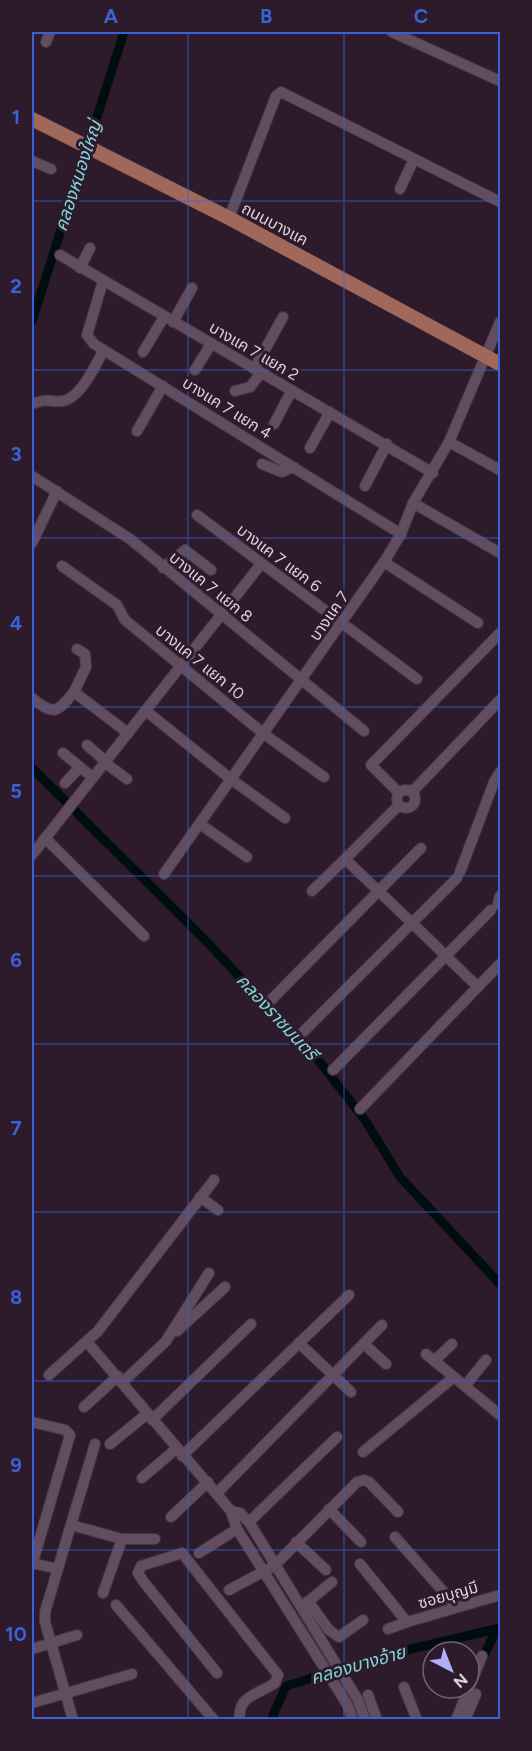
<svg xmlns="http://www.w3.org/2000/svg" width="532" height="1751" font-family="Figtree,'Noto Sans Thai',sans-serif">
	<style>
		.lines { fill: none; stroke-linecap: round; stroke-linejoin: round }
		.canal { stroke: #000d0e; stroke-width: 9 }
		.minor-casing { stroke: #443644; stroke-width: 12 }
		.major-casing { stroke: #443644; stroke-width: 15 }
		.minor { stroke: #624c60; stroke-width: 10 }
		.major { stroke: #a0685b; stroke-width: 14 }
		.grid { fill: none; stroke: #3a62d8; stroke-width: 1.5; stroke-opacity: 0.55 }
		.labels { text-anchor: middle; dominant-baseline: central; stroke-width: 6; stroke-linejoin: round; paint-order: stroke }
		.street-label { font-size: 16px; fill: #dcd0db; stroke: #2d1a2b }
		.water-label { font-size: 18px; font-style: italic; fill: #7fd7da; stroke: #2d1a2b }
		.neatline { fill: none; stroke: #3a62d8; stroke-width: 2 }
		.grid-label { font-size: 20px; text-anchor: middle; font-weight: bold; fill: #3a62d8 }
	</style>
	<rect width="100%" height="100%" fill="#2d1a2b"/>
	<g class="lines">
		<g class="canal">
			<path d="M32,321L124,32"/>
			<path d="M32,768L207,942L319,1061L365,1120L400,1177L500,1284"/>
			<path d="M481,1661L497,1629"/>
			<path d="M271,1720L286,1686L390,1654L500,1628"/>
		</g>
		<g class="minor-casing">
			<g id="minor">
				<path d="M392,32L500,81"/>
				<path d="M46,42L50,32"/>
				<path d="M32,161L51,169"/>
				<path d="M400,189L414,159"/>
				<path d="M229,218L276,96L281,92L500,202"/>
				<path d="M60,255L433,473"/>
				<path d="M80,268L90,248"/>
				<path d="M103,281L87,335L94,344L401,534"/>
				<path d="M173,322L192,288"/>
				<path d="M143,352L164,317"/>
				<path d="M254,369L283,317"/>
				<path d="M195,370L211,344"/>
				<path d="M235,391L250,387L261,373"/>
				<path d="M32,404C49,397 50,403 63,401C82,397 95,365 104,350"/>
				<path d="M274,424L292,390"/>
				<path d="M137,431L163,386"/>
				<path d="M449,442L500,470"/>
				<path d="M310,448L330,412"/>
				<path d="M262,464L282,472L294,467"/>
				<path d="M32,476L130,539L364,731"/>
				<path d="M365,486L387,444"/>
				<path d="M413,503L500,553"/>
				<path d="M197,515L417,679"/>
				<path d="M32,543L57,491"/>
				<path d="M384,562L478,623"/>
				<path d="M62,566L117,605L125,620L264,734L324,777"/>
				<path d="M163,568L185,550L211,570"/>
				<path d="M74,692L86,667L85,654L77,649"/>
				<path d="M32,698C54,716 57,713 74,692L128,733"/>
				<path d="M146,711L232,780L285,818"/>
				<path d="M87,745L105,761"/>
				<path d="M63,753L92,777"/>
				<path d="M104,762L127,779"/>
				<path d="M65,783L80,767"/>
				<circle cx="406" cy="799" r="9"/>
				<path d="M412,792L500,700"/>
				<path d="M399,793L371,765L500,633"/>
				<path d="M399,805L345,859L412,923L457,878"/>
				<path d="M200,824L247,857"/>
				<path d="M45,838L144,936"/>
				<path d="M32,855L261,564"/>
				<path d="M460,872L494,782L500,772"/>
				<path d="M164,874L384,562L401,534L413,503L449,442L500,322"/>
				<path d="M312,891L345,859"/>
				<path d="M498,904L500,896"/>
				<path d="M271,1000L421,848"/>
				<path d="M300,1035L412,923L478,987"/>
				<path d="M333,1070L491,910"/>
				<path d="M360,1109L500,964"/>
				<path d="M200,1197L218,1210"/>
				<path d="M177,1331L225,1287"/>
				<path d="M87,1342L231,1511L237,1529L347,1704L353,1720"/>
				<path d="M299,1343L351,1392"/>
				<path d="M364,1344L386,1364"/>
				<path d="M426,1354L500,1415"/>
				<path d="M434,1361L452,1344"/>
				<path d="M49,1375L98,1331L214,1180"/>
				<path d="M123,1382L166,1341L209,1273"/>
				<path d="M465,1386L486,1360"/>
				<path d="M84,1407L118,1376"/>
				<path d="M152,1420L251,1324"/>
				<path d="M32,1422L65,1430L70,1435L32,1565"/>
				<path d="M110,1444L147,1414"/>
				<path d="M363,1452L454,1377"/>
				<path d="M182,1456L349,1295"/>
				<path d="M142,1478L176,1449"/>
				<path d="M217,1493L382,1325"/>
				<path d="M329,1509L361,1542"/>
				<path d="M231,1511L240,1513L249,1522L358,1700L365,1720"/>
				<path d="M171,1517L208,1482"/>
				<path d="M249,1522L337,1437"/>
				<path d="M71,1525L122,1539H155"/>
				<path d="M395,1537L457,1607"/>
				<path d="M296,1542L326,1570"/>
				<path d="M199,1553L237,1529"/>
				<path d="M32,1563L58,1569"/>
				<path d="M360,1564L407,1622L500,1595"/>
				<path d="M229,1590L274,1566L357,1482L364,1480L369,1482L398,1512"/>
				<path d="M103,1593L122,1539"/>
				<path d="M308,1601L329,1630L339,1637L363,1620"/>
				<path d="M116,1605L214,1720"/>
				<path d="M304,1605L332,1582"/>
				<path d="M388,1629L407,1622"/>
				<path d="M32,1649L77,1635"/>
				<path d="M217,1673L143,1581L138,1573L141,1566L182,1553L278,1675L275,1683C259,1694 237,1696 240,1719"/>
				<path d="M404,1687L417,1720"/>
				<path d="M469,1688L482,1656"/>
				<path d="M368,1695L377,1720"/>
				<path d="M32,1703L132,1674"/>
				<path d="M73,1720L45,1622V1612L95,1444"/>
				<path d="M456,1720L469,1688"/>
				<path d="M465,1720L476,1694"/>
			</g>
		</g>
		<g class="major-casing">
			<path id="major" d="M32,119L229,218L500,364"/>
		</g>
		<use href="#minor" class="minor"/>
		<use href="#major" class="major"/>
	</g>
	<path class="grid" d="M188,32V1720M344,32V1720M32,201H500M32,370H500M32,538H500M32,707H500M32,876H500M32,1044H500M32,1212H500M32,1381H500M32,1550H500"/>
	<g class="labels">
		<g class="street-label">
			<text transform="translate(275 224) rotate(28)">ถนนบางแค</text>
			<text transform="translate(254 351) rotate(30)">บางแค 7 แยก 2</text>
			<text transform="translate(227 408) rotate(32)">บางแค 7 แยก 4</text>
			<text transform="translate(279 558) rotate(37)">บางแค 7 แยก 6</text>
			<text transform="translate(211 587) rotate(39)">บางแค 7 แยก 8</text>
			<text transform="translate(329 616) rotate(-55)">บางแค 7</text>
			<text transform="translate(200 662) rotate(39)">บางแค 7 แยก 10</text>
			<text transform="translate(448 1595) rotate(-16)">ซอยบุญมี</text>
		</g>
		<g class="water-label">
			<text transform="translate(78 176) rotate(-72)">คลองหนองใหญ่</text>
			<text transform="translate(277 1017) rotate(47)">คลองราชมนตรี</text>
			<text transform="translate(358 1665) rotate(-16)">คลองบางอ้าย</text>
		</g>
	</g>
	<rect width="532" height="1751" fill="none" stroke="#2d1a2b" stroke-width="66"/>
	<g transform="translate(451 1670) rotate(138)"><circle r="28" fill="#2d1a2b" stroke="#736371" stroke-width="1.5"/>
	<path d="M0-4.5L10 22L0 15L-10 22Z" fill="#b2adf9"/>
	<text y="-9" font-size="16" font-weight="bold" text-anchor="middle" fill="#dcd0db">N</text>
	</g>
	<rect x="33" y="33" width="466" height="1685" class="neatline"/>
	<g class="grid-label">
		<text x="111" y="23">A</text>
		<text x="266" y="23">B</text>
		<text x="421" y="23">C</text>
		<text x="16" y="124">1</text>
		<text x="16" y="293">2</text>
		<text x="16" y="461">3</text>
		<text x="16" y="630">4</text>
		<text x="16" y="798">5</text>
		<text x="16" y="967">6</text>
		<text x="16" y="1135">7</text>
		<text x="16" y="1304">8</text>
		<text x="16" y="1472">9</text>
		<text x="16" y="1641">10</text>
	</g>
</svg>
